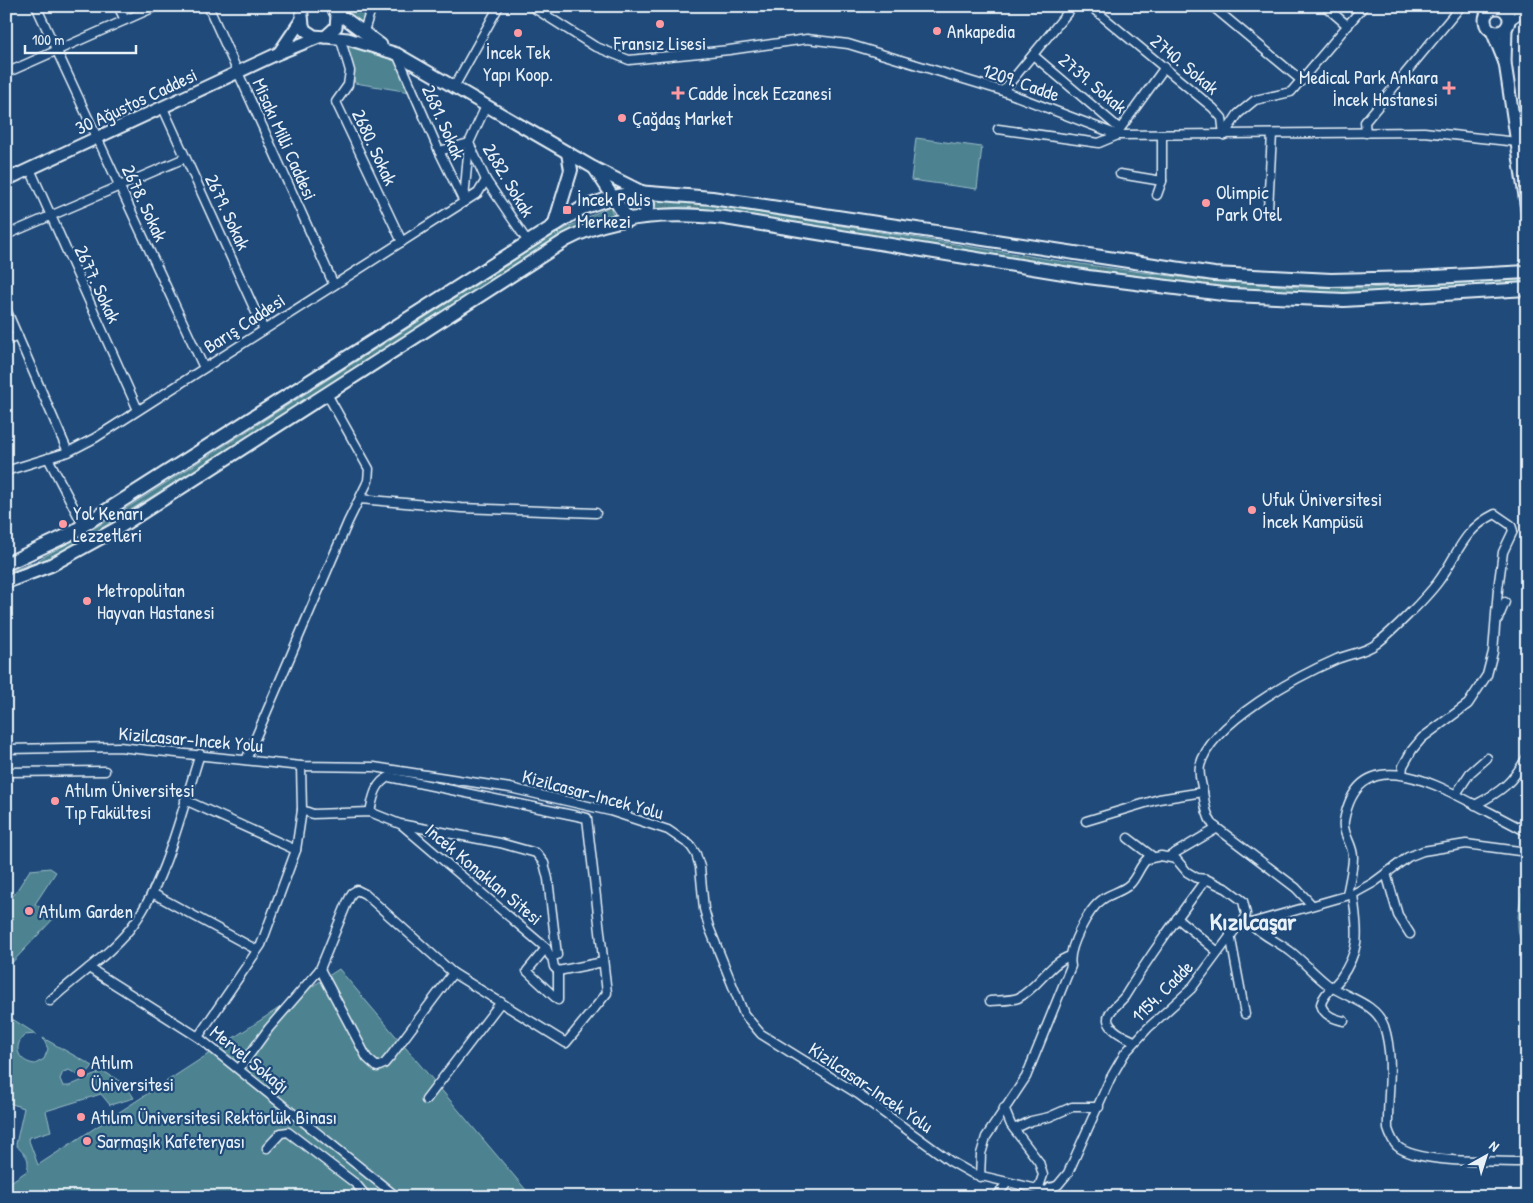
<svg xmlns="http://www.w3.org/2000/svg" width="1533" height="1203" font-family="'Patrick Hand',sans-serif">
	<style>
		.grass { fill: url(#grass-tufts); stroke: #9bbac4 }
		.cemetery { fill: url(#cemetery-stones); stroke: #9bbac4 }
		.park { fill: #4e8391; stroke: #9bbac4 }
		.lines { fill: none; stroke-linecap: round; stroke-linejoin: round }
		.street-casing { stroke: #e8f1f8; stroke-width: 11 }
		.secondary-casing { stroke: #e8f1f8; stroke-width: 15 }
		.primary-casing { stroke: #e8f1f8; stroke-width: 16 }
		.street { stroke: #1f4a7a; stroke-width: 8 }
		.secondary { stroke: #1f4a7a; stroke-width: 11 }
		.primary { stroke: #1f4a7a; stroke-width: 12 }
		.poi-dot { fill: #ff9aa2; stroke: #1f4a7a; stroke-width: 2 }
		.labels { text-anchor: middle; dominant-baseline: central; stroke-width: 4.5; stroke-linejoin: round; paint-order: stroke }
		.poi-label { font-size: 19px; fill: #e8f1f8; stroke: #1f4a7a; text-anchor: start }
		.street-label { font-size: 19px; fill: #e8f1f8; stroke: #1f4a7a }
		.district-label { font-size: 24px; font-weight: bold; fill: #e8f1f8; stroke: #1f4a7a }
	</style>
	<defs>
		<pattern id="grass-tufts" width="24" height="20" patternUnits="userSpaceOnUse" patternTransform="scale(1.25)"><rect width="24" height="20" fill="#4e8391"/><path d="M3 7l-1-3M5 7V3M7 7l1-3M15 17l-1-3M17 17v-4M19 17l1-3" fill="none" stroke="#4b6b75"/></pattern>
		<pattern id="cemetery-stones" width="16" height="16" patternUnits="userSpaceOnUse" patternTransform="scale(1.25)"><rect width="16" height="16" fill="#4e8391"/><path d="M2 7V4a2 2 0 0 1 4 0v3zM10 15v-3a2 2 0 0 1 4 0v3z" fill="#4b6b75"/></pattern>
	</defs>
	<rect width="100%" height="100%" fill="#1f4a7a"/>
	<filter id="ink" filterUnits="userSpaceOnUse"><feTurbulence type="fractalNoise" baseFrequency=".02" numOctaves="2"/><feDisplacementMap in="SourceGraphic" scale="10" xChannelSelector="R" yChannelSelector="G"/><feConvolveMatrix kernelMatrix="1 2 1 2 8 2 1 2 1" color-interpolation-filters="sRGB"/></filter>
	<g filter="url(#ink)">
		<g class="grass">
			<path d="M654,199L712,205L1066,262L1193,279L1299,287L1369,288L1527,278V283L1357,293L1295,292L1208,286L1061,266L707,209L683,207L656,209Z"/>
			<path d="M610,206L614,217L393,345L62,553L6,576V573L36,561L105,522L557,233Z"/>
		</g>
		<path class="cemetery" d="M1527,875V948C1510,936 1521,893 1527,875Z"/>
		<g class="park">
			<path d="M334,6H367L362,25Z"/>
			<path d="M344,40L398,60L410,92L355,83Z"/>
			<path d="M916,138L982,147L977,189L911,180Z"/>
			<path d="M50,868L56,872L35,904L55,917L6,969V907L30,870Z"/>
			<path d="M339,969L532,1197H6V1185L27,1171C31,1154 22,1155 16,1144L24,1108L6,1102V1015L36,1034L25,1035C12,1046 18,1062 35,1064L44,1059L48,1049L43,1038L93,1066L87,1073L78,1075L69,1070L63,1072L60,1079L63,1086H69L103,1071L125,1084L134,1098L110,1105L101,1094L46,1111L51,1131L28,1138L38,1165Z"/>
		</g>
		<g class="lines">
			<g class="street-casing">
				<g id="street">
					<path d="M36,6L204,368"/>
					<path d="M118,6L125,20"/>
					<path d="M208,6L334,285"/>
					<path d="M531,6L594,46L629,60L729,50L807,39L848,44L1003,91L1118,135L1424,132L1527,143"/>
					<path d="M1090,6L1213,108L1222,118L1224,135"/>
					<path d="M1212,6L1302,81"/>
					<path d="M1325,6L1348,26"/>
					<path d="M1504,11L1523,6"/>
					<path d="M1508,22L1527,9"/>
					<path d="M364,31L372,6"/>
					<path d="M340,37L350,71L348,85L336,102L402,242"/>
					<path d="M397,54L439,151L464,202"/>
					<path d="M1033,55L1120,129L1165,67"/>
					<path d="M6,73L157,6"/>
					<path d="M454,87L499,6"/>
					<path d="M1003,91L1073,6"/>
					<path d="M486,106L469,143L486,180L528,242"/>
					<path d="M163,108L264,330"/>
					<path d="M998,129L1099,143L1118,135"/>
					<path d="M1366,133L1365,122L1461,6"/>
					<path d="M1224,135L1238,114L1255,100L1291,92L1364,6"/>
					<path d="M439,151L469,143L464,200"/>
					<path d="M30,169L138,410"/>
					<path d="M1120,174L1162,181"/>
					<path d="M1157,195L1162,181V135"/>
					<path d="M1268,209L1272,134"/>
					<path d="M6,235L185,158"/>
					<path d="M6,309L68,452"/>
					<path d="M6,341L18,336"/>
					<path d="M48,458L83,525"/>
					<path d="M6,471L68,452L95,438L478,193L486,180"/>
					<path d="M360,499L461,508L596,513"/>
					<path d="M1498,619L1505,602"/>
					<path d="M6,749L119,747L301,766L374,767L510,788L610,811L668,830L690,845L696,854L700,867L704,909L709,927L744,1014L761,1034L858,1094L950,1161L973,1174L1046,1191L1058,1185L1068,1173L1110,1079L1125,1053L1148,1028L1191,989L1237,927L1353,894L1373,883L1408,857L1423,851L1466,844L1527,852"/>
					<path d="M246,760L348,522L368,481L369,469L327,394"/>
					<path d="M6,772L105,771"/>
					<path d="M1456,794L1470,773L1487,758"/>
					<path d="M185,800L296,850"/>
					<path d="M1475,805C1502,791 1512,783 1527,757"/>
					<path d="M302,810L313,814L370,812L400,824L500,843L536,853L544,863L548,879L557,955L550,956L546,948"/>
					<path d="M1086,821L1159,799L1203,792"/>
					<path d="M402,825L546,948"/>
					<path d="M1128,838L1153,857"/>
					<path d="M1170,856L1216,829"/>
					<path d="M1386,873L1398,915L1410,934"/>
					<path d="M152,893L257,950"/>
					<path d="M1347,895C1349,883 1353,869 1353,857C1353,844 1342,834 1344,821C1358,744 1428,780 1472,803C1491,813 1509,822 1527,832"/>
					<path d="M1311,904L1296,888L1213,825C1206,815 1205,804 1203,792C1202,784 1198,775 1200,766C1211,722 1298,676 1337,659C1349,654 1366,652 1376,644C1392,632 1426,598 1438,582C1458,555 1462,530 1495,514L1511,525L1513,531L1503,552L1498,589L1493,652L1487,675L1468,704L1422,738L1412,750L1403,766L1402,774"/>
					<path d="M1177,918L1218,952"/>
					<path d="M1250,923C1262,935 1276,941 1290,951C1303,961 1314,974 1327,984C1346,998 1375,1002 1384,1026C1395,1060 1387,1095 1388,1129C1390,1135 1392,1141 1397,1146C1417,1164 1494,1161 1522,1162L1527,1156"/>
					<path d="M1230,934L1245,1014"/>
					<path d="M546,948L527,971L558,1000V971"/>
					<path d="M552,957L554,967L558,971L603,962"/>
					<path d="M89,968L198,1037L397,1197"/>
					<path d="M320,969L367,1058L377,1067L384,1064L390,1057L453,973"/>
					<path d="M50,1001C75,977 107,957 129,930C165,886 182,809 200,754"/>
					<path d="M990,1001C999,1000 1010,1001 1018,998C1038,988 1049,963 1070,956"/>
					<path d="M1344,1021C1334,1019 1323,1015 1321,1004C1324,993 1333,988 1340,979C1363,946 1357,930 1353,894"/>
					<path d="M198,1037L261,945L296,850L302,810L301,766"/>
					<path d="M1134,1041C1126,1037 1110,1031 1108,1020C1107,1011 1120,1003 1125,996C1150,955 1178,917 1206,879"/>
					<path d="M239,1069L269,1028L320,969L347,903L352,893L357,890L365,894L453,973L566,1043L607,993L587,818L389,777C375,783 373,798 370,812"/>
					<path d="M426,1100L501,1002"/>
					<path d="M1004,1108L1011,1125L1039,1162L1043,1175L1038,1190"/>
					<path d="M1014,1129L1031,1121L1049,1117L1072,1107H1099"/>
					<path d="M267,1148L281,1133L288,1132L356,1184L367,1197"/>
					<path d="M980,1177L981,1154L986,1137L1026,1077L1071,966C1067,949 1088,909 1103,899C1111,893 1122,892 1130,884C1137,877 1139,867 1147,859L1161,856L1176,859L1187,872L1197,878L1206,879L1227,889L1243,901L1246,914L1243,925"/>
					<path d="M996,1197L1007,1183"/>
				</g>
			</g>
			<g class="secondary-casing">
				<g id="secondary">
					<path d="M301,6L303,25L305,30L314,36L348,39L397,54L594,168L642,192"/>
					<circle cx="1497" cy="20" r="12"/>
					<path d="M335,11L381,45"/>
					<path d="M1506,28L1505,63L1527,210"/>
					<path d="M1492,31L1505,63"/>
					<path d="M325,37L336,27L337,16L333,8"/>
					<path d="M279,53L302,19"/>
					<path d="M594,168L613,197"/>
					<path d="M6,180L279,53L319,37"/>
					<path d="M1050,1197L1051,1189"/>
				</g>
			</g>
			<g class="primary-casing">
				<g id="primary">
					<path d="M642,192L648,204L645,217"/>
					<path d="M613,197L628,220"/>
					<path d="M554,226L571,170L568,153"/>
					<path d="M6,564L68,535L582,208L613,197L637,192L712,198L1214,274L1331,280L1415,278L1527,272"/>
					<path d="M6,582L51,565L118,528L566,240C614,214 673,212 725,218L1088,277L1231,295L1344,300L1527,289"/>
				</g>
			</g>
			<use href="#street" class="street"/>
			<use href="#secondary" class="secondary"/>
			<use href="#primary" class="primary"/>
		</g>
	</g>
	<g class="poi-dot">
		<circle cx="660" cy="24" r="5"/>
		<circle cx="937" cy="31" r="5"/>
		<circle cx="518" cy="33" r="5"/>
		<path d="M1446.5 80.5h5v5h5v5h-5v5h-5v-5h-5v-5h5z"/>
		<path d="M675.5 85.5h5v5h5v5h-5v5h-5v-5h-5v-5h5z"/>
		<circle cx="622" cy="118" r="5"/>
		<circle cx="1206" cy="203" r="5"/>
		<rect x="562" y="205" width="10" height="10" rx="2.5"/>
		<circle cx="1252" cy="510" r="5"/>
		<circle cx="63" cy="524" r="5"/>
		<circle cx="87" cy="601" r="5"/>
		<circle cx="55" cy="801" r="5"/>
		<circle cx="29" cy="911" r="5"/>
		<circle cx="81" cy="1073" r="5"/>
		<circle cx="81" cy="1117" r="5"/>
		<circle cx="87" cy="1141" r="5"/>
	</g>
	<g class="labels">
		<g class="poi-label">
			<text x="947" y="31">Ankapedia</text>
			<text x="660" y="43" text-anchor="middle">Fransız Lisesi</text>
			<text x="518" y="52" text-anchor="middle">İncek Tek<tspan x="518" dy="22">Yapı Koop.</tspan></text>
			<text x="1438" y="77" text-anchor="end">Medical Park Ankara<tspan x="1438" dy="22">İncek Hastanesi</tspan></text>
			<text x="688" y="93">Cadde İncek Eczanesi</text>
			<text x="632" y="118">Çağdaş Market</text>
			<text x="1216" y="192">Olimpic<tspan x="1216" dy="22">Park Otel</tspan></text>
			<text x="577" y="199">İncek Polis<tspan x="577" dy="22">Merkezi</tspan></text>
			<text x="1262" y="499">Ufuk Üniversitesi<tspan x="1262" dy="22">İncek Kampüsü</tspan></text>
			<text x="73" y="513">Yol Kenarı<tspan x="73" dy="22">Lezzetleri</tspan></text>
			<text x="97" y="590">Metropolitan<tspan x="97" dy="22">Hayvan Hastanesi</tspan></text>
			<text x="65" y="790">Atılım Üniversitesi<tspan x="65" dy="22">Tıp Fakültesi</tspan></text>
			<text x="39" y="911">Atılım Garden</text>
			<text x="91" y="1062">Atılım<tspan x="91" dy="22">Üniversitesi</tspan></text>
			<text x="91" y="1117">Atılım Üniversitesi Rektörlük Binası</text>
			<text x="97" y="1141">Sarmaşık Kafeteryası</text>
		</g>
		<g class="street-label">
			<text transform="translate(1185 64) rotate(40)">2740. Sokak</text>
			<text transform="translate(1021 82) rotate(19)">1209. Cadde</text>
			<text transform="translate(1093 83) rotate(40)">2739. Sokak</text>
			<text transform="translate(136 101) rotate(-25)">30 Ağustos Caddesi</text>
			<text transform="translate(444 122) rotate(66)">2681. Sokak</text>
			<text transform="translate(285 139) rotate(66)">Misakı Milli Caddesi</text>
			<text transform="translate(375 147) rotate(65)">2680. Sokak</text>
			<text transform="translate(509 180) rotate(59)">2682. Sokak</text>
			<text transform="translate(145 203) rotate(65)">2678. Sokak</text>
			<text transform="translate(228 212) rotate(65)">2679. Sokak</text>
			<text transform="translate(98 284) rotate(65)">2677. Sokak</text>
			<text transform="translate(244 323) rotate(-33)">Barış Caddesi</text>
			<text transform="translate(191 739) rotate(5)">Kizilcasar-Incek Yolu</text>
			<text transform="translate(593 794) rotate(15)">Kizilcasar-Incek Yolu</text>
			<text transform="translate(484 874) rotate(40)">Incek Konaklan Sitesi</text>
			<text transform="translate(1162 991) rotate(-45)">1154. Cadde</text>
			<text transform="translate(250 1059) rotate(39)">Mervel Sokağı</text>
			<text transform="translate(871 1087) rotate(34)">Kizilcasar-Incek Yolu</text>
		</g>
		<g class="district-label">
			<text x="1253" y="921">Kızılcaşar</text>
		</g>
	</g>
	<rect width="1533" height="1203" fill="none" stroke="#1f4a7a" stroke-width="25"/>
	<rect x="12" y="12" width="1508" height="1178" fill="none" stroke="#e8f1f8" stroke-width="2" filter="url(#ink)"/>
	<g transform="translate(1486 1156) rotate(39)" stroke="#1f4a7a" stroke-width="4" paint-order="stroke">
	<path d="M0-4L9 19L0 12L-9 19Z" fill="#e8f1f8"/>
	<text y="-8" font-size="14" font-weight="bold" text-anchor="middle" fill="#e8f1f8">N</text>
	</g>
	<path d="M25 45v8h111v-8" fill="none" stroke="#e8f1f8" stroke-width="2.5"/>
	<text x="32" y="45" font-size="15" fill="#e8f1f8" stroke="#1f4a7a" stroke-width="4" paint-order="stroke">100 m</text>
</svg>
